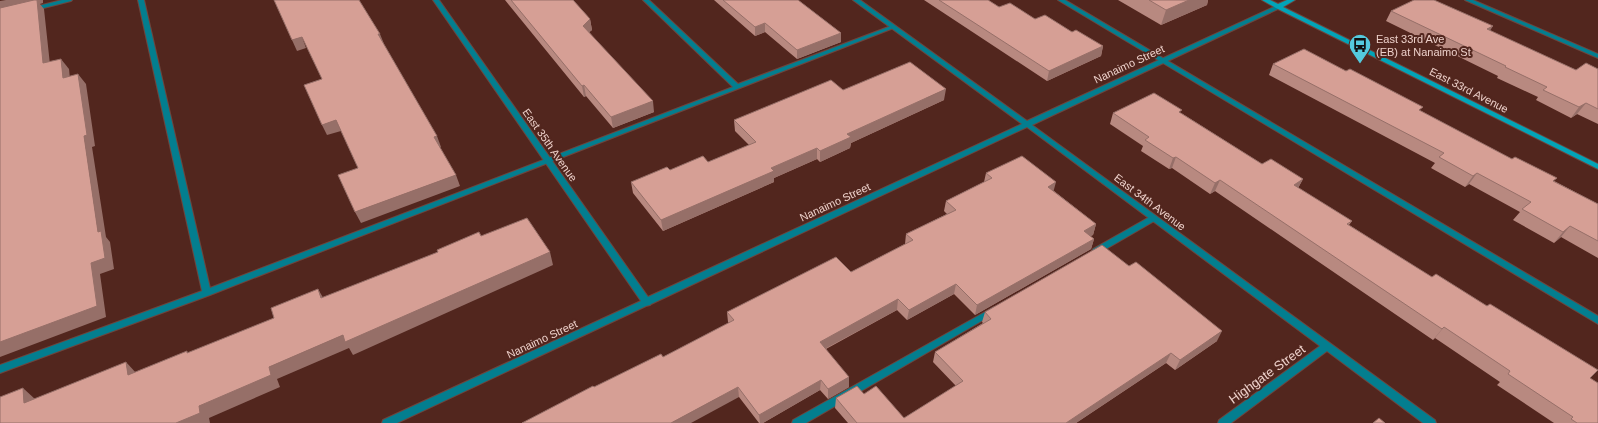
<svg xmlns="http://www.w3.org/2000/svg" width="1598" height="423" font-family="Helvetica,sans-serif">
	<style>
		.lines { fill: none; stroke-linecap: round; stroke-linejoin: round }
		.lane-casing { stroke: #6e453d; stroke-width: 2 }
		.street-casing { stroke: #6e453d; stroke-width: 2 }
		.secondary-casing { stroke: #6e453d; stroke-width: 2 }
		.lane { fill: #037e8f; fill-rule: evenodd }
		.street { fill: #037e8f; fill-rule: evenodd }
		.secondary { fill: #02a4b8; fill-rule: evenodd }
		.wall { fill: #b88980 }
		.shaded-wall { fill: #966f68 }
		.building { fill: #d69f95; stroke: #966f68 }
		.labels { text-anchor: middle; dominant-baseline: central; stroke-width: 4; stroke-linejoin: round; paint-order: stroke }
		.poi-label { font-size: 11px; fill: #edd0ca; stroke: #52261e; text-anchor: start }
		.street-label { font-size: 11px; fill: #edd0ca; stroke: #52261e }
		.near-street-label { font-size: 13px; fill: #edd0ca; stroke: #52261e }
	</style>
	<rect width="100%" height="100%" fill="#52261e"/>
	<g class="lines">
		<g class="lane-casing">
			<g id="lane">
				<path d="M62,0H72L71,1L32,11L29,9L30,8Z"/>
				<path d="M138,0H144L210,288L733,87L643,0H649L738,84L891,26L893,25L896,27L210,295L0,373V365L202,291Z"/>
				<path d="M1058,0H1065L1598,316V324Z"/>
				<path d="M1465,0H1473L1598,54V58Z"/>
				<path d="M1153,215L1156,216L1157,218L1156,220L1099,253H1093L1092,251L1093,249Z"/>
				<path d="M994,307L997,308L998,310L997,312L806,423H792L793,420Z"/>
			</g>
		</g>
		<g class="street-casing">
			<path id="street" d="M433,0H439L648,297L1022,124L853,0H860L1027,121L1276,6H1280V8L1032,125L1435,420L1436,423H1423L1327,351L1231,423H1218L1219,420L1320,346L1027,127L651,304L650,305L646,306L397,423H382L383,420L641,301Z"/>
		</g>
		<g class="secondary-casing">
			<path id="secondary" d="M1262,0H1270L1278,4L1287,0H1295L1283,7L1598,164V169L1276,8Z"/>
		</g>
		<use href="#lane" class="lane"/>
		<use href="#street" class="street"/>
		<use href="#secondary" class="secondary"/>
	</g>
	<g class="wall">
		<path d="M505,0H573L590,19L592,30L589,32L654,112L613,128L586,96L584,97Z"/>
		<path d="M714,0H798L841,33V42L797,59L765,32L755,36Z"/>
		<path d="M924,0H988L999,7L1035,19L1072,32L1103,46L1101,56L1047,81Z"/>
		<path d="M1118,0H1208L1207,5L1161,25Z"/>
		<path d="M1391,11L1490,31L1576,70L1598,69V124L1577,114L1571,118L1536,100L1538,97L1497,78L1498,76L1386,21Z"/>
		<path d="M1273,64L1421,111L1462,133L1598,204V258L1561,237L1554,243L1513,220L1520,212L1469,184L1465,187L1431,168L1435,163L1269,75Z"/>
		<path d="M843,90L944,100L851,143L850,148L820,162L817,159L774,178V182L663,231L633,193L631,182L670,170L708,162L749,145L735,131L734,120Z"/>
		<path d="M1113,113H1181L1262,164L1303,179L1298,188L1352,221L1349,225L1590,378L1598,423H1554L1497,385L1500,382L1435,338L1433,340L1215,191L1210,194L1172,168L1169,169L1141,151L1143,146L1110,124Z"/>
		<path d="M986,173L1054,191L1096,224L1093,235L1090,236L1094,239L1091,249L975,315L954,294L907,320L897,310L826,349L849,387L828,399L820,390L763,423H759L739,397L594,387L663,357L729,323L728,322L727,312L851,272L905,244L906,234L947,214L944,211L946,201L984,182Z"/>
		<path d="M985,312L1217,341L1175,370L1166,363L1076,423H848L835,408L836,398L864,394L904,418L956,386L933,362L935,352L983,323L982,322Z"/>
	</g>
	<g class="shaded-wall">
		<path d="M6,0H43V3L40,4L44,9L51,74L43,63L0,13V1Z"/>
		<path d="M1189,0H1208L1207,5L1161,25L1166,10Z"/>
		<path d="M590,19L592,30L585,36L583,26Z"/>
		<path d="M765,23V32L755,36V27Z"/>
		<path d="M1493,26L1486,37L1487,29Z"/>
		<path d="M841,33V42L797,59V50Z"/>
		<path d="M378,34H380L384,44Z"/>
		<path d="M302,37L306,48L297,51L292,40Z"/>
		<path d="M1103,46L1101,56L1047,81L1049,71Z"/>
		<path d="M61,59L69,69L71,89L63,78Z"/>
		<path d="M78,74L86,84L95,146L92,147L106,237L110,242L114,269L100,274L106,317L0,357V342L91,263L98,232L84,136Z"/>
		<path d="M584,85L586,96L584,97L582,86Z"/>
		<path d="M946,89L944,100L851,143L850,148L820,162V151L847,134Z"/>
		<path d="M653,101L654,112L613,128L611,117Z"/>
		<path d="M1586,103L1577,114L1571,118L1579,107Z"/>
		<path d="M336,120L341,131L327,135L322,125Z"/>
		<path d="M437,136L441,147L438,148L434,137Z"/>
		<path d="M817,148V159L774,178V182L663,231L661,220L771,168Z"/>
		<path d="M1176,157L1172,168L1169,169L1173,158Z"/>
		<path d="M1477,173L1469,184L1465,187L1473,176Z"/>
		<path d="M456,175L460,186L361,223L355,212Z"/>
		<path d="M1303,179L1297,190L1294,185Z"/>
		<path d="M1220,180L1215,191L1210,194L1215,183Z"/>
		<path d="M1056,182L1053,193L1048,187Z"/>
		<path d="M1096,224L1093,235L1081,241L1084,231Z"/>
		<path d="M1570,226L1561,237L1554,243L1563,232Z"/>
		<path d="M1094,239L1091,249L975,315L977,305Z"/>
		<path d="M550,252L553,265L353,355L349,348L277,379L280,387L209,418L210,423H176L199,406L269,367L343,335Z"/>
		<path d="M956,284L954,294L907,320L909,310Z"/>
		<path d="M318,289L325,301L321,298Z"/>
		<path d="M898,299L897,310L819,352L820,342Z"/>
		<path d="M1444,327L1435,338L1433,340L1442,329Z"/>
		<path d="M1222,331L1217,341L1175,370L1180,360Z"/>
		<path d="M1171,353L1166,363L1076,423H1066Z"/>
		<path d="M126,362L137,374L128,375Z"/>
		<path d="M849,377V387L828,399V389Z"/>
		<path d="M821,380L820,390L763,423H760L759,415Z"/>
		<path d="M738,387L739,397L691,423H671Z"/>
		<path d="M23,388L36,400L24,403Z"/>
	</g>
	<g class="building">
		<path d="M34,0H37L43,63L61,59L63,78L78,74L87,135L84,136L98,232L101,231L105,258L91,263L97,306L0,342V8Z"/>
		<path d="M274,0H359L380,34H378L437,136L434,137L456,175L355,212L338,175L358,168L336,120L322,125L304,85L322,79L302,37L292,40Z"/>
		<path d="M511,0H573L590,19L583,26L653,101L611,117L584,85L582,86Z"/>
		<path d="M723,0H798L841,33L797,50L765,23L755,27Z"/>
		<path d="M939,0H988L999,7L1010,3L1035,19L1045,15L1072,32L1076,30L1103,46L1049,71Z"/>
		<path d="M1149,0H1189L1166,10Z"/>
		<path d="M1414,0H1434L1493,26L1487,29L1576,70L1586,63L1598,69V109L1586,103L1579,107L1543,90L1547,87L1505,67L1506,66L1391,11Z"/>
		<path d="M1304,49L1346,71L1350,69L1423,107L1419,110L1512,159L1515,157L1557,178L1553,181L1598,204V241L1570,226L1563,232L1522,209L1531,202L1477,173L1473,176L1439,157L1444,153L1273,64Z"/>
		<path d="M910,62L946,89L847,134L851,137L820,151L817,148L771,168L774,171L661,220L631,182L667,167L670,170L703,156L708,162L756,142L734,120L831,80L843,90Z"/>
		<path d="M1154,93L1182,110L1179,112L1262,164L1271,159L1303,179L1294,185L1352,221L1347,224L1432,277L1436,274L1487,306L1490,304L1598,370L1590,378L1598,383V423H1577L1571,419L1573,417L1508,374L1510,371L1444,327L1442,329L1220,180L1215,183L1176,157L1173,158L1145,140L1149,137L1113,113Z"/>
		<path d="M1022,156L1056,182L1048,187L1096,224L1084,231L1094,239L977,305L956,284L909,310L898,299L820,342L849,377L828,389L821,380L759,415L738,387L671,423H522L593,386L594,387L661,354L663,357L734,320L727,312L836,257L851,272L913,240L906,234L956,210L946,201L992,178L986,173Z"/>
		<path d="M527,218L550,252L345,342L343,335L269,367L271,375L199,406L200,413L176,423H0V397L23,388L24,403L126,362L128,375L187,351V353L274,318L271,308L318,289L321,298L438,252L437,250L479,232L481,236Z"/>
		<path d="M1102,245L1129,266L1136,262L1222,331L1180,360L1171,353L1066,423H857L836,398L857,386L864,394L876,386L904,418L963,381L935,352L991,319L985,312Z"/>
		<path d="M1379,418L1385,423H1373Z"/>
	</g>
	<defs>
		<g id="bus-pin" transform="scale(1.15)"><path d="M0 17L-7.5 6A9.5 9.5 0 1 1 7.5 6Z" fill="#54cade" stroke="#52261e"/><path d="M-5-6H5V4H4V6H2V4H-2V6H-4V4H-5ZM-3.5-4V0h7V-4ZM-3.5 1.2v1.5H-2V1.2ZM2 1.2v1.5H3.5V1.2Z" fill="#111"/></g>
	</defs>
	<g fill-rule="evenodd">
		<use href="#bus-pin" x="1360" y="45"/>
	</g>
	<g class="labels">
		<g class="poi-label">
			<text x="1376" y="39">East 33rd Ave<tspan x="1376" dy="13">(EB) at Nanaimo St</tspan></text>
		</g>
		<g class="street-label">
			<text transform="translate(1129 64) rotate(-25)">Nanaimo Street</text>
			<text transform="translate(1469 90) rotate(27)">East 33rd Avenue</text>
			<text transform="translate(550 145) rotate(55)">East 35th Avenue</text>
			<text transform="translate(835 202) rotate(-25)">Nanaimo Street</text>
			<text transform="translate(1150 202) rotate(37)">East 34th Avenue</text>
			<text transform="translate(542 339) rotate(-25)">Nanaimo Street</text>
		</g>
		<g class="near-street-label">
			<text transform="translate(1267 374) rotate(-36)">Highgate Street</text>
		</g>
	</g>
</svg>
